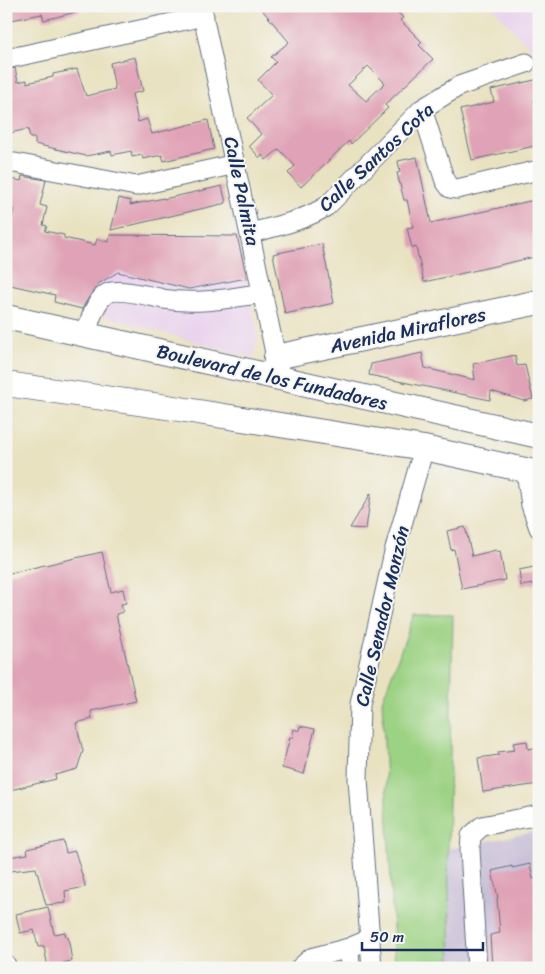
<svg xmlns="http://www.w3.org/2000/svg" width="545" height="974" font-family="Sriracha,sans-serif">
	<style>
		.built { fill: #e9d2ed }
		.industrial { fill: #c9bfd7 }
		.green { fill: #9cd283; stroke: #5c8070 }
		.building { fill: #e0a2b6; fill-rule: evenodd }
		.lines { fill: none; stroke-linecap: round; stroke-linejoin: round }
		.minor-casing { stroke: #636e81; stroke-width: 21 }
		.major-casing { stroke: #636e81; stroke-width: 26 }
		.minor { stroke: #fff; stroke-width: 19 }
		.major { stroke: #fff; stroke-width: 24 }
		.labels { text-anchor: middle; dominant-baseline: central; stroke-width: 4; stroke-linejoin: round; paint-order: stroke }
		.street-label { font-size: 19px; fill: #1b2f5e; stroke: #f6f6f2 }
	</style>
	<rect width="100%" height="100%" fill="#f6f6f2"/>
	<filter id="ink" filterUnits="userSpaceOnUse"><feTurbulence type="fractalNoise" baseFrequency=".02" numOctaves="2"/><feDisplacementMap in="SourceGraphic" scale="10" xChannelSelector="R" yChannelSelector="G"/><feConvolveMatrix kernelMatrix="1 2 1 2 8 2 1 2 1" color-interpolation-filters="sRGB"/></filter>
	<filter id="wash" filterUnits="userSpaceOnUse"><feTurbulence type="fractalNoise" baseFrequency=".0096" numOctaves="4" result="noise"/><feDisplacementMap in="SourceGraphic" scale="20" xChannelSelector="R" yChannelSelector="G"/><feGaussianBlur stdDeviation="1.12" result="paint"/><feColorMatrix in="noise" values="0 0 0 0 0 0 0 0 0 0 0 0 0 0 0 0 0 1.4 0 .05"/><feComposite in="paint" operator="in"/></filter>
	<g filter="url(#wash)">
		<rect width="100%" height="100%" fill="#e9e2c1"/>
		<g class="built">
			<path d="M491,6H539V51L534,52Z"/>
			<path d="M130,235L237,236L258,337L253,358L54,302L70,239L126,252Z"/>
		</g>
		<path class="industrial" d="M539,831V968H451L448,849Z"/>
		<path class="green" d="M414,615H453L448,849L451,968H395L382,701Z"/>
		<g id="blocks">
			<g class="building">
				<path d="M6,6H80V11L44,20L42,14L6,21Z"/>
				<path d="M259,6H392L403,18L400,20L422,42L419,45L433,59L385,105L388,108L351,144L349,141L301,187L288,173L295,166L279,149L266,160L262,155L260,158L249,146L261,134L247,118L272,95L258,80L276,62L271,57L289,42ZM368,66L385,83L366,101L348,85Z"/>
				<path d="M135,57L143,91L132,94L138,122L147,119L152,134L208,120L214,149L164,161L162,155L143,159L142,155L132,157L131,151L112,155L111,151L86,156L35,144V138H30L28,129L6,134V70L15,68L18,82L27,80V83L53,77V74L77,69L86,96L115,89L110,63Z"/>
				<path d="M539,79V99L534,100L539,120V145L472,160L460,110L494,102L491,90Z"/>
				<path d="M417,157L431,223L539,199V256L424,282L416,247L412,248L407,228L413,227L407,200H404L397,173L400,172L398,161Z"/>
				<path d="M22,176L46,180L40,205L47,207L43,225L47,226L45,231L64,235V238L95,245L97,239L109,242L110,235L237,236L247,278L189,289L118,272L98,284L89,297L82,309L54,302L55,295L6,284V244L14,209L6,208V178L21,181Z"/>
				<path d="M222,186L226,203L111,230L119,198L131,201L130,205L164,198V199Z"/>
				<path d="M322,244L334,303L285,314L273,254Z"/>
				<path d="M422,353L425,368L475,380L473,364L515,355L517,366L525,365L533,399L524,401L491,391L490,400L369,375L371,364Z"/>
				<path d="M371,493L366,529L350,528Z"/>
				<path d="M465,527L472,556L496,550L497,552L500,551L505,580L462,589L454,549L451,550L447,531Z"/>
				<path d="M102,552L111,592L123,589L126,603L121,604L123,612L116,614L136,701L91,711L92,719L76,723L83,751L77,769L55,775L56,779L6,791V574Z"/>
				<path d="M539,566V583L521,586L519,570Z"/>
				<path d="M300,726L315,729L304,774L282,768L290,737L292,738L294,729L299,731Z"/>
				<path d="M527,741L528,749L539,747V784L483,792L478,758L499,755L498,752L515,750L513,743Z"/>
				<path d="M63,841L66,853L75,851L85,885V887L65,891L66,903L46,905L36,868L10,871L8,857L28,854L27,849Z"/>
				<path d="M530,864L533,879L539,878V968H492L490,935L500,933L497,898H498L492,871L512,866V868Z"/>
				<path d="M48,907L54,934L65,932L66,938L68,937L72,961L63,963L61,968H48L44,946L38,947L34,930L20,933L16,914Z"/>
			</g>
		</g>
	</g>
	<g filter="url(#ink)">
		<use href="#blocks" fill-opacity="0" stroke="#636e81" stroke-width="1"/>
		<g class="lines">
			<g class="minor-casing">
				<g id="minor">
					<path d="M201,6L276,357"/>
					<path d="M6,59L204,16"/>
					<path d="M422,109L445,181L450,188L457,189L539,170"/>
					<path d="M6,164L15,163L136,186L236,164"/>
					<path d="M251,233C277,226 303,221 327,206L422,109L459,86L526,63"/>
					<path d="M85,335C90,322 94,303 106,294C116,287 150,296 163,299C197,305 230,298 263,293"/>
					<path d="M526,471L531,505L539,528"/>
					<path d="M349,948L350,968"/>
					<path d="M6,965V968"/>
					<path d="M300,968L311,958L349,948L370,939"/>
					<path d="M372,968L358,779L360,704L394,552L424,448"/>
					<path d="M477,968L470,850L471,836L482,826L539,815"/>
				</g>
			</g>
			<g class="major-casing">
				<g id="major">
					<path d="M6,317L539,436"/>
					<path d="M275,377L276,357L539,302"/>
					<path d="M6,384L167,407L424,448L539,473"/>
				</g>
			</g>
			<use href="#minor" class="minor"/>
			<use href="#major" class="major"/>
		</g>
	</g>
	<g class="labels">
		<g class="street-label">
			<text transform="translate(376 157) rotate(-43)">Calle Santos Cota</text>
			<text transform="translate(242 191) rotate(78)">Calle Palmita</text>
			<text transform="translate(408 330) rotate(-12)">Avenida Miraflores</text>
			<text transform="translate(272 377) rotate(13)">Boulevard de los Fundadores</text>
			<text transform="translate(382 616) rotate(-77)">Calle Senador Monzón</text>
		</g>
	</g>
	<rect width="545" height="974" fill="none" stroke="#f6f6f2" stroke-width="25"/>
	<path d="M362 942v8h121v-8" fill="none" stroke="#1b2f5e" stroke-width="2.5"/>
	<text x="370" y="942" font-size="15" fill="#1b2f5e" stroke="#f6f6f2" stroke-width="4" paint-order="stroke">50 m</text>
</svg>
